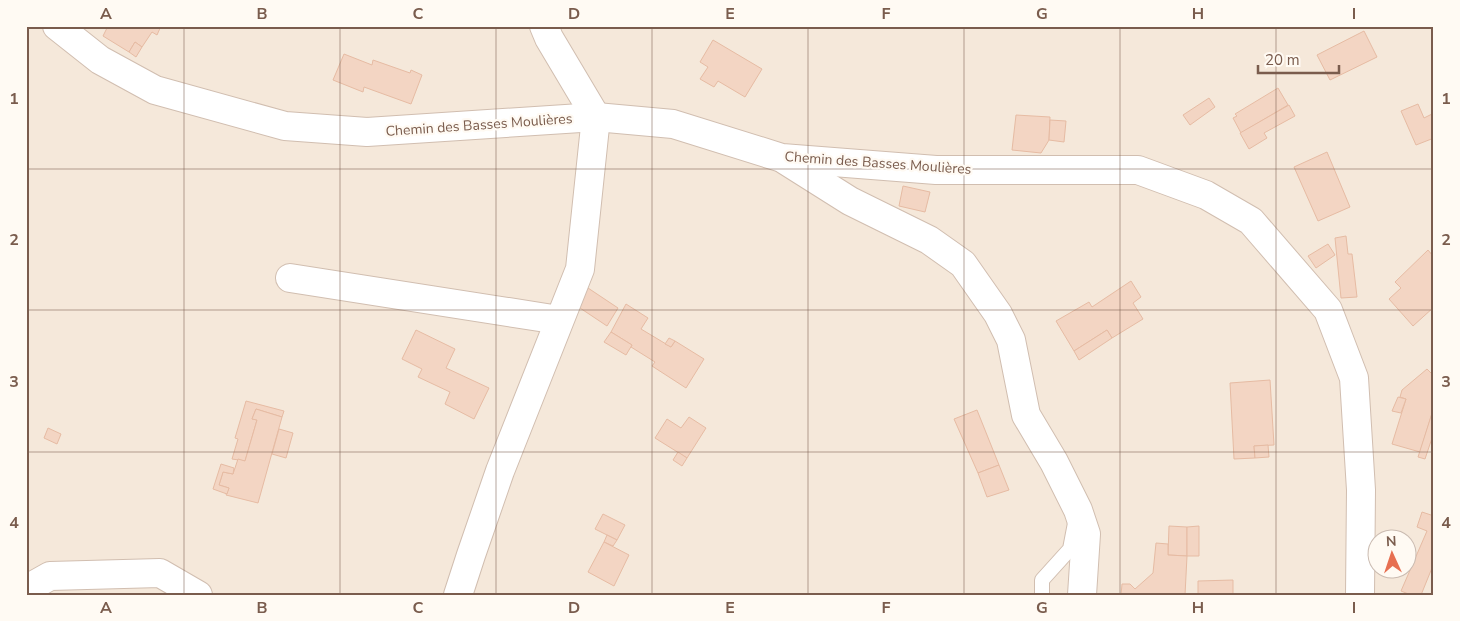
<svg xmlns="http://www.w3.org/2000/svg" width="1460" height="621" font-family="'Nunito Sans',sans-serif">
	<style>
		.residential { fill: #f5e8da; fill-rule: evenodd }
		.building { fill: #f3d5c3; stroke: #e6bba3 }
		.lines { fill: none; stroke-linecap: round; stroke-linejoin: round }
		.service-casing { stroke: #d1beb0; stroke-width: 16 }
		.minor-casing { stroke: #d1beb0; stroke-width: 30 }
		.tertiary-casing { stroke: #d1beb0; stroke-width: 30 }
		.service { stroke: #fff; stroke-width: 14 }
		.minor { stroke: #fff; stroke-width: 28 }
		.tertiary { stroke: #fff; stroke-width: 28 }
		.grid { fill: none; stroke: #7a5c4d; stroke-width: 1; stroke-opacity: 0.55 }
		.labels { text-anchor: middle; dominant-baseline: central; stroke-width: 4.5; stroke-linejoin: round; paint-order: stroke }
		.street-label { font-size: 14px; fill: #7a5c4d; stroke: #fffaf3 }
		.neatline { fill: none; stroke: #7a5c4d; stroke-width: 2 }
		.grid-label { font-size: 16px; text-anchor: middle; font-weight: bold; fill: #7a5c4d }
	</style>
	<rect width="100%" height="100%" fill="#fdf6ec"/>
	<path class="residential" d="M26,26H1434V595H26ZM1378,538H1408V568H1378Z"/>
	<g class="building">
		<path d="M108,26H161L157,35L152,32L142,47L135,42L129,52L103,36Z"/>
		<path d="M1364,31L1377,57L1330,80L1317,55Z"/>
		<path d="M713,40L762,69L745,97L718,81L714,87L700,79L708,67L700,62Z"/>
		<path d="M135,42L142,47L136,57L129,52Z"/>
		<path d="M344,54L372,65L373,60L410,73L411,70L422,75L411,104L364,87L363,92L333,80Z"/>
		<path d="M1278,88L1288,105L1241,133L1233,118L1237,116L1235,114Z"/>
		<path d="M1209,98L1215,107L1190,125L1183,115Z"/>
		<path d="M1418,104L1424,118L1434,113V138L1416,145L1401,111Z"/>
		<path d="M1289,105L1295,116L1264,133L1267,138L1249,149L1240,133Z"/>
		<path d="M1016,115L1050,117L1049,140L1041,153L1012,150Z"/>
		<path d="M1050,120L1066,121L1064,142L1049,140Z"/>
		<path d="M1327,152L1350,207L1318,221L1294,167Z"/>
		<path d="M903,186L930,192L925,212L899,206Z"/>
		<path d="M1346,236L1348,254H1352L1357,297L1341,298L1335,238Z"/>
		<path d="M1328,244L1335,255L1316,268L1308,256Z"/>
		<path d="M1428,250L1433,256L1434,255V307L1413,326L1389,299L1401,288L1395,282Z"/>
		<path d="M1131,281L1141,297L1133,303L1143,319L1112,338L1107,330L1074,351L1056,321L1089,302L1092,307Z"/>
		<path d="M588,288L618,308L607,326L577,306Z"/>
		<path d="M626,304L648,318L641,329L671,347L675,341L704,359L686,388L652,366L655,362L631,347L632,345L611,332Z"/>
		<path d="M416,330L455,349L446,368L489,388L474,419L445,404L450,392L418,377L422,369L402,359Z"/>
		<path d="M1107,330L1112,338L1079,360L1074,351Z"/>
		<path d="M611,332L632,345L626,355L604,342Z"/>
		<path d="M669,338L675,341L671,347L665,344Z"/>
		<path d="M1427,369L1434,376V407L1420,452L1392,444L1406,399L1400,397L1402,390Z"/>
		<path d="M1270,380L1274,445L1254,446L1255,458L1234,459L1230,383Z"/>
		<path d="M1398,397L1406,399L1401,413L1392,411Z"/>
		<path d="M246,401L284,411L282,417L256,409L252,419L257,420L245,461L232,459L238,439L235,438Z"/>
		<path d="M1434,407V432L1425,459L1418,457Z"/>
		<path d="M256,409L282,417L258,503L226,495L229,488L219,485L223,472L233,474L238,459L245,461L257,420L252,419Z"/>
		<path d="M977,410L999,465L978,473L954,419Z"/>
		<path d="M689,417L706,428L687,458L655,438L667,419L681,428Z"/>
		<path d="M48,428L61,434L57,444L44,438Z"/>
		<path d="M279,429L293,433L286,458L272,454Z"/>
		<path d="M1268,445L1269,457L1255,458L1254,446Z"/>
		<path d="M678,452L687,458L682,466L673,460Z"/>
		<path d="M221,464L234,468L233,474L223,472L219,485L229,488L227,494L213,489Z"/>
		<path d="M999,465L1009,490L987,497L978,473Z"/>
		<path d="M1422,512L1434,516V563L1421,595H1411L1401,591L1427,531L1417,527Z"/>
		<path d="M603,514L625,525L617,540L595,529Z"/>
		<path d="M1169,526L1187,527V556L1168,555Z"/>
		<path d="M1199,526V556H1187V527Z"/>
		<path d="M607,535L617,540L613,546L604,542Z"/>
		<path d="M604,542L629,555L614,586L588,572Z"/>
		<path d="M1156,543L1168,544V555L1187,556L1185,595H1121L1122,584H1130L1135,589L1153,573Z"/>
		<path d="M1233,580V595H1198V581Z"/>
	</g>
	<g class="lines">
		<g class="service-casing">
			<path id="service" d="M1042,595V580L1070,549L1075,523"/>
		</g>
		<g class="minor-casing">
			<g id="minor">
				<path d="M57,26L100,60L155,90L285,126L367,132L596,117L673,124L782,158L936,170H1138L1206,195L1251,221L1328,310L1354,378L1361,490L1360,595"/>
				<path d="M785,160L850,201L929,240L963,264L998,314L1011,340L1026,415L1054,462L1078,510L1086,534L1082,595"/>
				<path d="M290,278L559,320"/>
				<path d="M30,595L34,585L50,576L160,573L198,595"/>
				<path d="M458,595L471,555L500,471L580,269L596,117"/>
			</g>
		</g>
		<g class="tertiary-casing">
			<path id="tertiary" d="M544,26L549,38L596,117"/>
		</g>
		<use href="#service" class="service"/>
		<use href="#minor" class="minor"/>
		<use href="#tertiary" class="tertiary"/>
	</g>
	<path class="grid" d="M184,26V595M340,26V595M496,26V595M652,26V595M808,26V595M964,26V595M1120,26V595M1276,26V595M26,169H1434M26,310H1434M26,452H1434"/>
	<g class="labels">
		<g class="street-label">
			<text transform="translate(479 125) rotate(-4)">Chemin des Basses Moulières</text>
			<text transform="translate(878 163) rotate(4)">Chemin des Basses Moulières</text>
		</g>
	</g>
	<rect width="1460" height="621" fill="none" stroke="#fffaf3" stroke-width="55"/>
	<g transform="translate(1392 554) rotate(357)"><circle r="24" fill="#fffaf3" stroke="#cabbb1"/>
	<path d="M0-4L9 19L0 12L-9 19Z" fill="#e76f51"/>
	<text y="-8" font-size="14" font-weight="bold" text-anchor="middle" fill="#7a5c4d">N</text>
	</g>
	<path d="M1258 65v8h81v-8" fill="none" stroke="#7a5c4d" stroke-width="2.5"/>
	<text x="1265" y="65" font-size="15" fill="#7a5c4d" stroke="#fffaf3" stroke-width="4" paint-order="stroke">20 m</text>
	<rect x="28" y="28" width="1404" height="566" class="neatline"/>
	<g class="grid-label">
		<text x="106" y="19">A</text>
		<text x="262" y="19">B</text>
		<text x="418" y="19">C</text>
		<text x="574" y="19">D</text>
		<text x="730" y="19">E</text>
		<text x="886" y="19">F</text>
		<text x="1042" y="19">G</text>
		<text x="1198" y="19">H</text>
		<text x="1354" y="19">I</text>
		<text x="14" y="104">1</text>
		<text x="1446" y="104">1</text>
		<text x="14" y="245">2</text>
		<text x="1446" y="245">2</text>
		<text x="14" y="387">3</text>
		<text x="1446" y="387">3</text>
		<text x="14" y="528">4</text>
		<text x="1446" y="528">4</text>
		<text x="106" y="613">A</text>
		<text x="262" y="613">B</text>
		<text x="418" y="613">C</text>
		<text x="574" y="613">D</text>
		<text x="730" y="613">E</text>
		<text x="886" y="613">F</text>
		<text x="1042" y="613">G</text>
		<text x="1198" y="613">H</text>
		<text x="1354" y="613">I</text>
	</g>
</svg>
